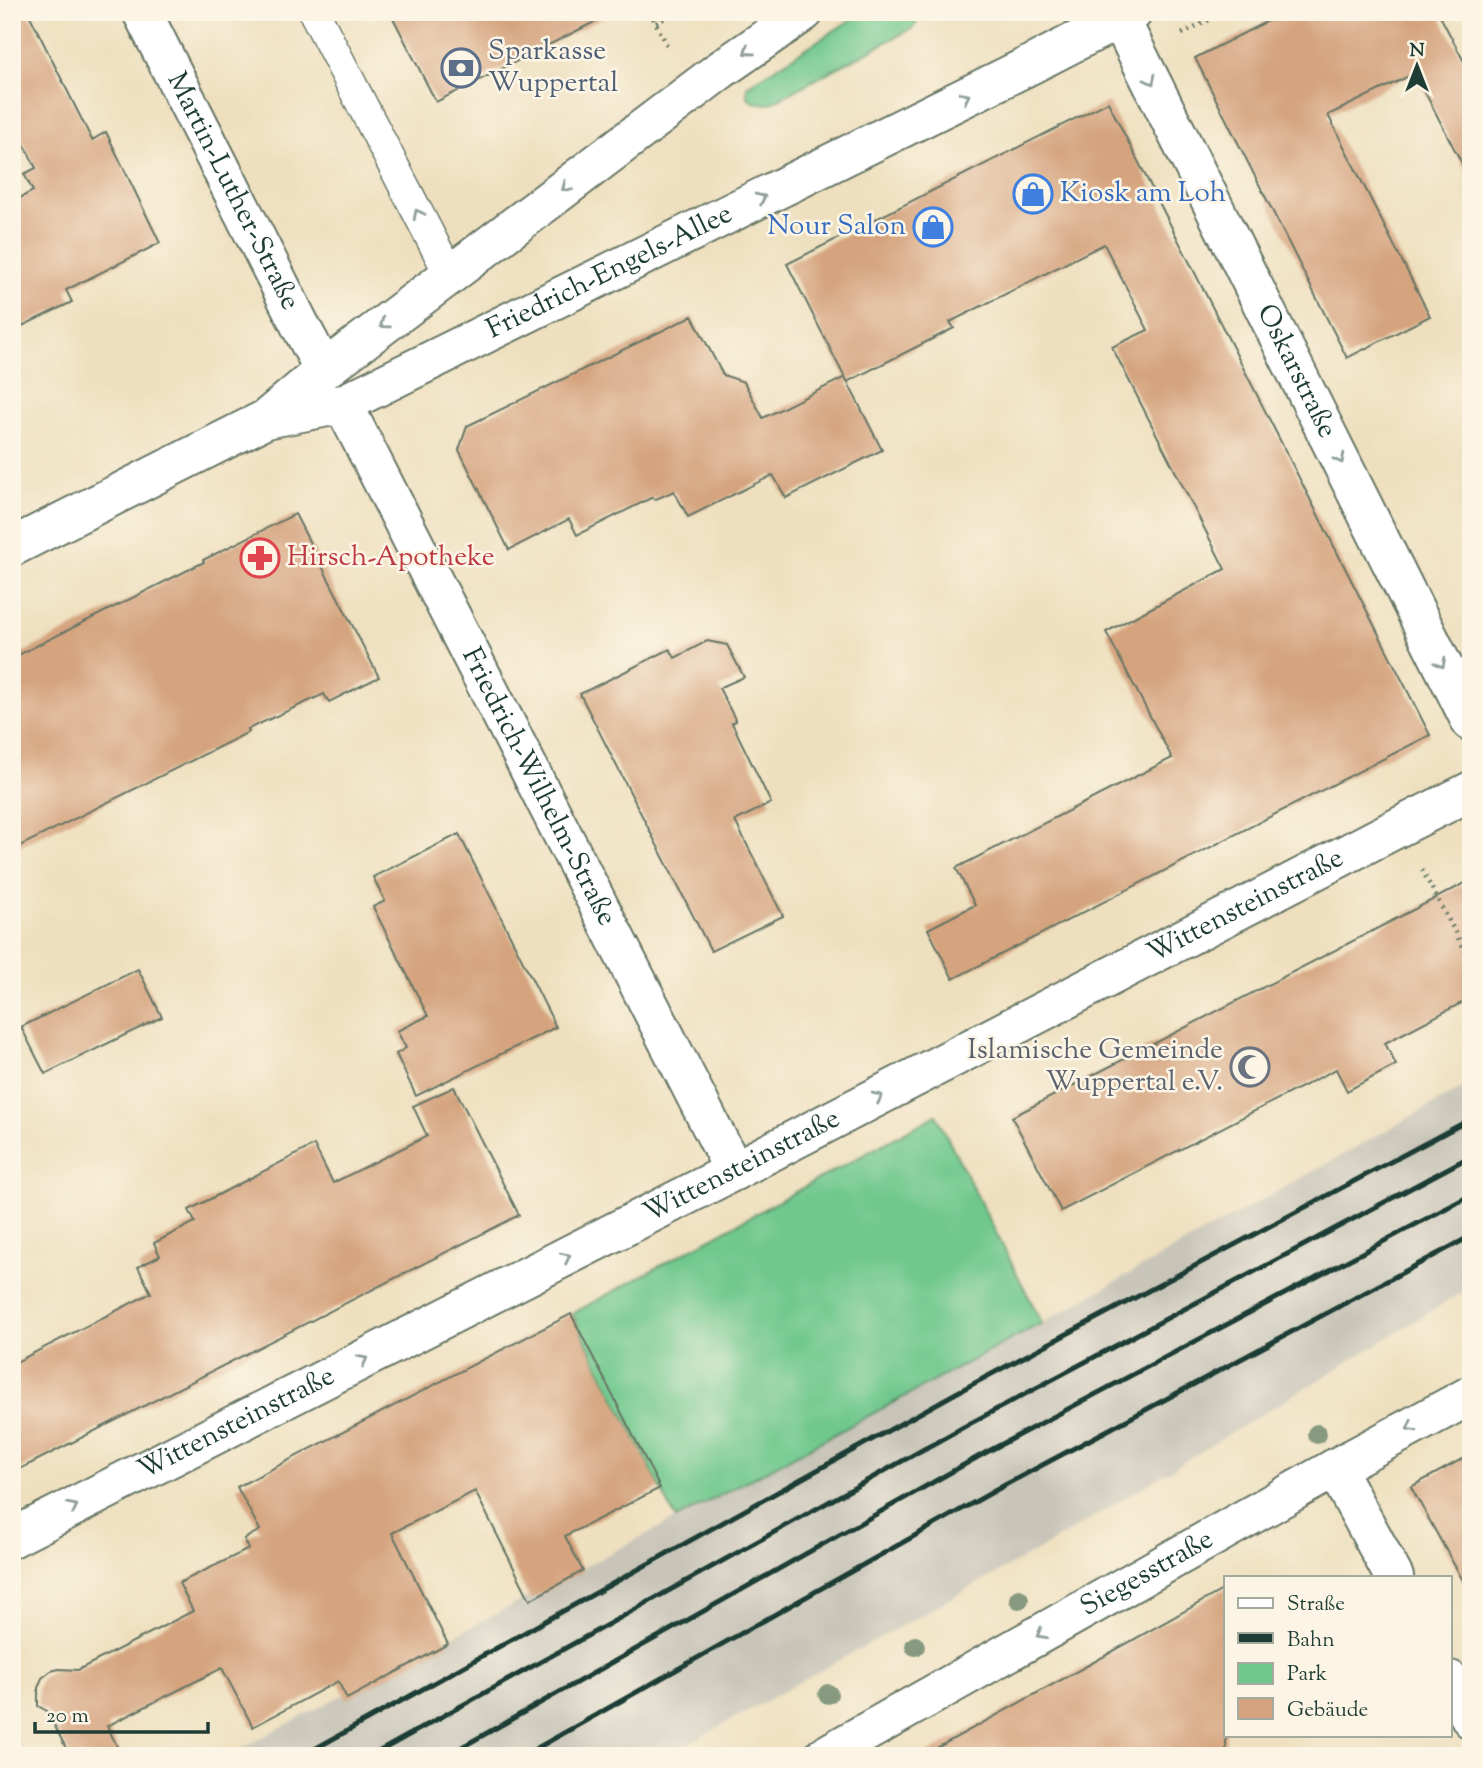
<svg xmlns="http://www.w3.org/2000/svg" width="1483" height="1768" font-family="'Sorts Mill Goudy',serif">
	<style>
		.industrial { fill: #c8c4b8 }
		.green { fill: #70c88d; stroke: #488260; stroke-width: 2 }
		.building { fill: #d5a47f }
		.lines { fill: none; stroke-linecap: round; stroke-linejoin: round }
		.service-casing { stroke: #677665; stroke-width: 33 }
		.minor-casing { stroke: #677665; stroke-width: 42 }
		.tertiary-casing { stroke: #677665; stroke-width: 42 }
		.primary-casing { stroke: #677665; stroke-width: 42 }
		.path { stroke: #677665; stroke-width: 4.5; stroke-dasharray: 2 5; stroke-linecap: butt }
		.service { stroke: #fff; stroke-width: 30 }
		.minor { stroke: #fff; stroke-width: 38 }
		.tertiary { stroke: #fff; stroke-width: 38 }
		.primary { stroke: #fff; stroke-width: 38 }
		.rail { stroke: #1f3d34; stroke-width: 5 }
		.tree { fill: #879a7f }
		.oneway { stroke: #8f9e9a }
		.labels { text-anchor: middle; dominant-baseline: central; stroke-width: 5; stroke-linejoin: round; paint-order: stroke }
		.service-label { font-size: 28px; fill: #4e5e75; stroke: #fcf5e5; text-anchor: start }
		.street-label { font-size: 28px; fill: #1f3d34; stroke: #fcf5e5 }
		.shop-label { font-size: 28px; fill: #366cbe; stroke: #fcf5e5; text-anchor: start }
		.health-label { font-size: 28px; fill: #be3a42; stroke: #fcf5e5; text-anchor: start }
		.worship-label { font-size: 28px; fill: #5b616d; stroke: #fcf5e5; text-anchor: end }
	</style>
	<rect width="100%" height="100%" fill="#fcf5e5"/>
	<filter id="ink" filterUnits="userSpaceOnUse"><feTurbulence type="fractalNoise" baseFrequency=".0143" numOctaves="2"/><feDisplacementMap in="SourceGraphic" scale="14" xChannelSelector="R" yChannelSelector="G"/><feConvolveMatrix kernelMatrix="1 2 1 2 8 2 1 2 1" color-interpolation-filters="sRGB"/></filter>
	<filter id="wash" filterUnits="userSpaceOnUse"><feTurbulence type="fractalNoise" baseFrequency=".00686" numOctaves="4" result="noise"/><feDisplacementMap in="SourceGraphic" scale="28" xChannelSelector="R" yChannelSelector="G"/><feGaussianBlur stdDeviation="1.57" result="paint"/><feColorMatrix in="noise" values="0 0 0 0 0 0 0 0 0 0 0 0 0 0 0 0 0 1.4 0 .05"/><feComposite in="paint" operator="in"/></filter>
	<g filter="url(#wash)">
		<rect width="100%" height="100%" fill="#eee0bf"/>
		<path class="industrial" d="M1471,1083V1287L1049,1544L666,1756H227L675,1519L1042,1323Z"/>
		<g class="green">
			<path d="M863,12H920L921,16L913,28L769,104L753,102L747,96V86Z"/>
			<path d="M936,1115L1042,1323L676,1519L572,1314Z"/>
		</g>
		<g id="blocks">
			<g class="building">
				<path d="M12,12H28L92,140L106,132L160,243L66,290L72,302L12,331V202L33,191L24,174L36,168L12,120Z"/>
				<path d="M390,12H614L436,102Z"/>
				<path d="M1285,12H1438L1471,75V181L1415,73L1328,115L1430,316L1347,358L1195,58Z"/>
				<path d="M1108,102L1430,735L953,979L928,929L975,905L956,868L1172,758L1106,632L1225,569L1112,347L1148,330L1104,244L950,322L954,328L847,382L787,264Z"/>
				<path d="M692,316L723,375L744,382L763,418L845,377L882,450L786,498L773,475L688,517L674,491L654,500L653,497L577,535L569,519L509,550L459,450L467,426Z"/>
				<path d="M295,514L379,677L329,702L324,694L248,729L249,732L12,850V658L204,562L203,560Z"/>
				<path d="M707,641L727,645L744,677L719,688L736,721L732,723L771,803L735,821L783,916L711,951L580,694L670,649L675,658Z"/>
				<path d="M459,834L556,1027L416,1096L396,1054L406,1048L397,1031L428,1016L373,907L385,901L373,877Z"/>
				<path d="M1471,880V998L1385,1043L1396,1065L1347,1091L1336,1069L1061,1211L1012,1117Z"/>
				<path d="M138,969L162,1017L45,1074L21,1027Z"/>
				<path d="M454,1087L519,1215L12,1473V1364L151,1293L138,1267L160,1256L154,1243L195,1222L189,1210L314,1145L333,1183L427,1136L413,1106Z"/>
				<path d="M571,1314L660,1488L565,1536L583,1571L530,1600L475,1491L392,1533L448,1644L347,1699L338,1681L253,1727L222,1668L107,1726L122,1756H70L47,1711L38,1706V1688L42,1678L51,1671L59,1669L78,1670L193,1611L179,1583L249,1549L244,1539L260,1530L237,1487Z"/>
				<path d="M1471,1454V1595L1411,1487Z"/>
				<path d="M1226,1588V1756H922L1092,1663Z"/>
			</g>
		</g>
	</g>
	<g filter="url(#ink)">
		<use href="#blocks" fill-opacity="0" stroke="#677665" stroke-width="2"/>
		<g class="lines">
			<g class="service-casing">
				<path id="service" d="M314,12L450,275"/>
			</g>
			<g class="minor-casing">
				<g id="minor">
					<path id="s1" d="M142,12L300,325L324,370"/>
					<path id="s2" d="M1120,19L1471,722"/>
					<path id="s3" d="M343,404L734,1171"/>
					<path d="M1335,1468L1394,1577"/>
					<path d="M1450,1680L1471,1719"/>
					<path id="s4" d="M824,1756L1335,1468L1471,1395"/>
				</g>
			</g>
			<g class="tertiary-casing">
				<g id="tertiary">
					<path id="s5" d="M12,1538L734,1171L1401,826L1471,791"/>
				</g>
			</g>
			<g class="primary-casing">
				<g id="primary">
					<path id="s6" d="M266,419L343,404L1032,64L1133,12"/>
					<path d="M12,547L266,419L324,370L450,275L719,71L804,12"/>
				</g>
			</g>
			<g class="path">
				<path d="M650,12L669,49"/>
				<path d="M656,23L677,12"/>
				<path d="M1182,34L1225,12"/>
				<path d="M1422,870L1471,962"/>
			</g>
			<use href="#service" class="service"/>
			<use href="#minor" class="minor"/>
			<use href="#tertiary" class="tertiary"/>
			<use href="#primary" class="primary"/>
			<g class="rail">
				<path d="M302,1756L956,1393L1471,1119"/>
				<path d="M371,1756L969,1424L1471,1156"/>
				<path d="M446,1756L985,1453L1471,1195"/>
				<path d="M523,1756L1005,1485L1471,1236"/>
			</g>
		</g>
		<g class="tree">
			<circle cx="1317" cy="1434" r="10"/>
			<circle cx="1019" cy="1599" r="10"/>
			<circle cx="915" cy="1646" r="10"/>
			<circle cx="828" cy="1694" r="10"/>
		</g>
		<defs><path id="oneway-chevron" d="M-2-3.5L2.5 0L-2 3.5" fill="none" stroke-width="1.6" stroke-linecap="round" stroke-linejoin="round" transform="scale(1.75)"/></defs>
		<g class="oneway">
			<use href="#oneway-chevron" transform="translate(748 51) rotate(145)"/>
			<use href="#oneway-chevron" transform="translate(1151 80) rotate(63)"/>
			<use href="#oneway-chevron" transform="translate(965 97) rotate(-26)"/>
			<use href="#oneway-chevron" transform="translate(566 187) rotate(143)"/>
			<use href="#oneway-chevron" transform="translate(761 198) rotate(-26)"/>
			<use href="#oneway-chevron" transform="translate(418 214) rotate(-117)"/>
			<use href="#oneway-chevron" transform="translate(384 324) rotate(143)"/>
			<use href="#oneway-chevron" transform="translate(1340 459) rotate(63)"/>
			<use href="#oneway-chevron" transform="translate(1441 663) rotate(63)"/>
			<use href="#oneway-chevron" transform="translate(878 1097) rotate(-27)"/>
			<use href="#oneway-chevron" transform="translate(566 1257) rotate(-27)"/>
			<use href="#oneway-chevron" transform="translate(363 1360) rotate(-27)"/>
			<use href="#oneway-chevron" transform="translate(1411 1427) rotate(152)"/>
			<use href="#oneway-chevron" transform="translate(73 1507) rotate(-27)"/>
			<use href="#oneway-chevron" transform="translate(1041 1634) rotate(151)"/>
		</g>
	</g>
	<defs>
		<g id="bank-ring" transform="scale(2.0125)"><circle r="9.5" fill="#fcf5e5" stroke="#5c6f8a" stroke-width="1.5"/><path d="M-6-4H6V4H-6ZM0-2.3a2.3 2.3 0 1 0 0 4.6a2.3 2.3 0 1 0 0-4.6Z" fill="#5c6f8a"/></g>
		<g id="shop-ring" transform="scale(2.0125)"><circle r="9.5" fill="#fcf5e5" stroke="#3f7fe0" stroke-width="1.5"/><path d="M-5-2.5h2.3a2.7 3.5 0 0 1 5.4 0H5L5.5 6h-11ZM-1.5-2.5h3a1.5 2.3 0 0 0-3 0Z" fill="#3f7fe0"/></g>
		<g id="pharmacy-ring" transform="scale(2.0125)"><circle r="9.5" fill="#fcf5e5" stroke="#e0444e" stroke-width="1.5"/><path d="M-2-6h4v4h4v4h-4v4h-4v-4h-4v-4h4Z" fill="#e0444e"/></g>
		<g id="mosque-ring" transform="scale(2.0125)"><circle r="9.5" fill="#fcf5e5" stroke="#6b7280" stroke-width="1.5"/><path d="M3.5-4.9A6 6 0 1 0 3.5 4.9A5 5 0 1 1 3.5-4.9Z" fill="#6b7280"/></g>
	</defs>
	<g fill-rule="evenodd">
		<use href="#bank-ring" x="461" y="68"/>
		<use href="#shop-ring" x="1033" y="194"/>
		<use href="#shop-ring" x="933" y="227"/>
		<use href="#pharmacy-ring" x="260" y="558"/>
		<use href="#mosque-ring" x="1250" y="1067"/>
	</g>
	<g class="labels">
		<g class="service-label">
			<text x="488" y="52">Sparkasse<tspan x="488" dy="32">Wuppertal</tspan></text>
		</g>
		<g class="street-label">
			<text stroke="none"><textPath href="#s1" startOffset="201">Martin-Luther-Straße</textPath></text>
			<text stroke="none"><textPath href="#s6" startOffset="376">Friedrich-Engels-Allee</textPath></text>
			<text stroke="none"><textPath href="#s2" startOffset="394">Oskarstraße</textPath></text>
			<text stroke="none"><textPath href="#s3" startOffset="430">Friedrich-Wilhelm-Straße</textPath></text>
			<text stroke="none"><textPath href="#s5" startOffset="1386">Wittensteinstraße</textPath></text>
			<text stroke="none"><textPath href="#s5" startOffset="819">Wittensteinstraße</textPath></text>
			<text stroke="none"><textPath href="#s5" startOffset="252">Wittensteinstraße</textPath></text>
			<text stroke="none"><textPath href="#s4" startOffset="371">Siegesstraße</textPath></text>
		</g>
		<g class="shop-label">
			<text x="1060" y="194">Kiosk am Loh</text>
			<text x="906" y="227" text-anchor="end">Nour Salon</text>
		</g>
		<g class="health-label">
			<text x="287" y="558">Hirsch-Apotheke</text>
		</g>
		<g class="worship-label">
			<text x="1223" y="1051">Islamische Gemeinde<tspan x="1223" dy="32">Wuppertal e.V.</tspan></text>
		</g>
	</g>
	<rect width="1483" height="1768" fill="none" stroke="#fcf5e5" stroke-width="42"/>
	<rect x="1224" y="1576" width="228" height="161" fill="#fcf5e5" stroke="#a4ab9e" stroke-width="2"/>
	<rect x="1238" y="1598" width="35" height="10" fill="#ffffff" stroke="#a4ab9e" stroke-width="2"/>
	<text x="1287" y="1610" font-size="21" fill="#1f3d34">Straße</text>
	<rect x="1238" y="1633" width="35" height="10" fill="#1f3d34" stroke="#a4ab9e" stroke-width="2"/>
	<text x="1287" y="1646" font-size="21" fill="#1f3d34">Bahn</text>
	<rect x="1238" y="1663" width="35" height="21" fill="#70c88d" stroke="#a4ab9e" stroke-width="2"/>
	<text x="1287" y="1680" font-size="21" fill="#1f3d34">Park</text>
	<rect x="1238" y="1698" width="35" height="21" fill="#d5a47f" stroke="#a4ab9e" stroke-width="2"/>
	<text x="1287" y="1716" font-size="21" fill="#1f3d34">Gebäude</text>
	<g transform="translate(1417 66)" stroke="#fcf5e5" stroke-width="5" paint-order="stroke">
	<path d="M0-5L12 26L0 18L-12 26Z" fill="#1f3d34"/>
	<text y="-10" font-size="19" font-weight="bold" text-anchor="middle" fill="#1f3d34">N</text>
	</g>
	<path d="M35 1722v10h173v-10" fill="none" stroke="#1f3d34" stroke-width="3.5"/>
	<text x="46" y="1722" font-size="21" fill="#1f3d34" stroke="#fcf5e5" stroke-width="5" paint-order="stroke">20 m</text>
</svg>
